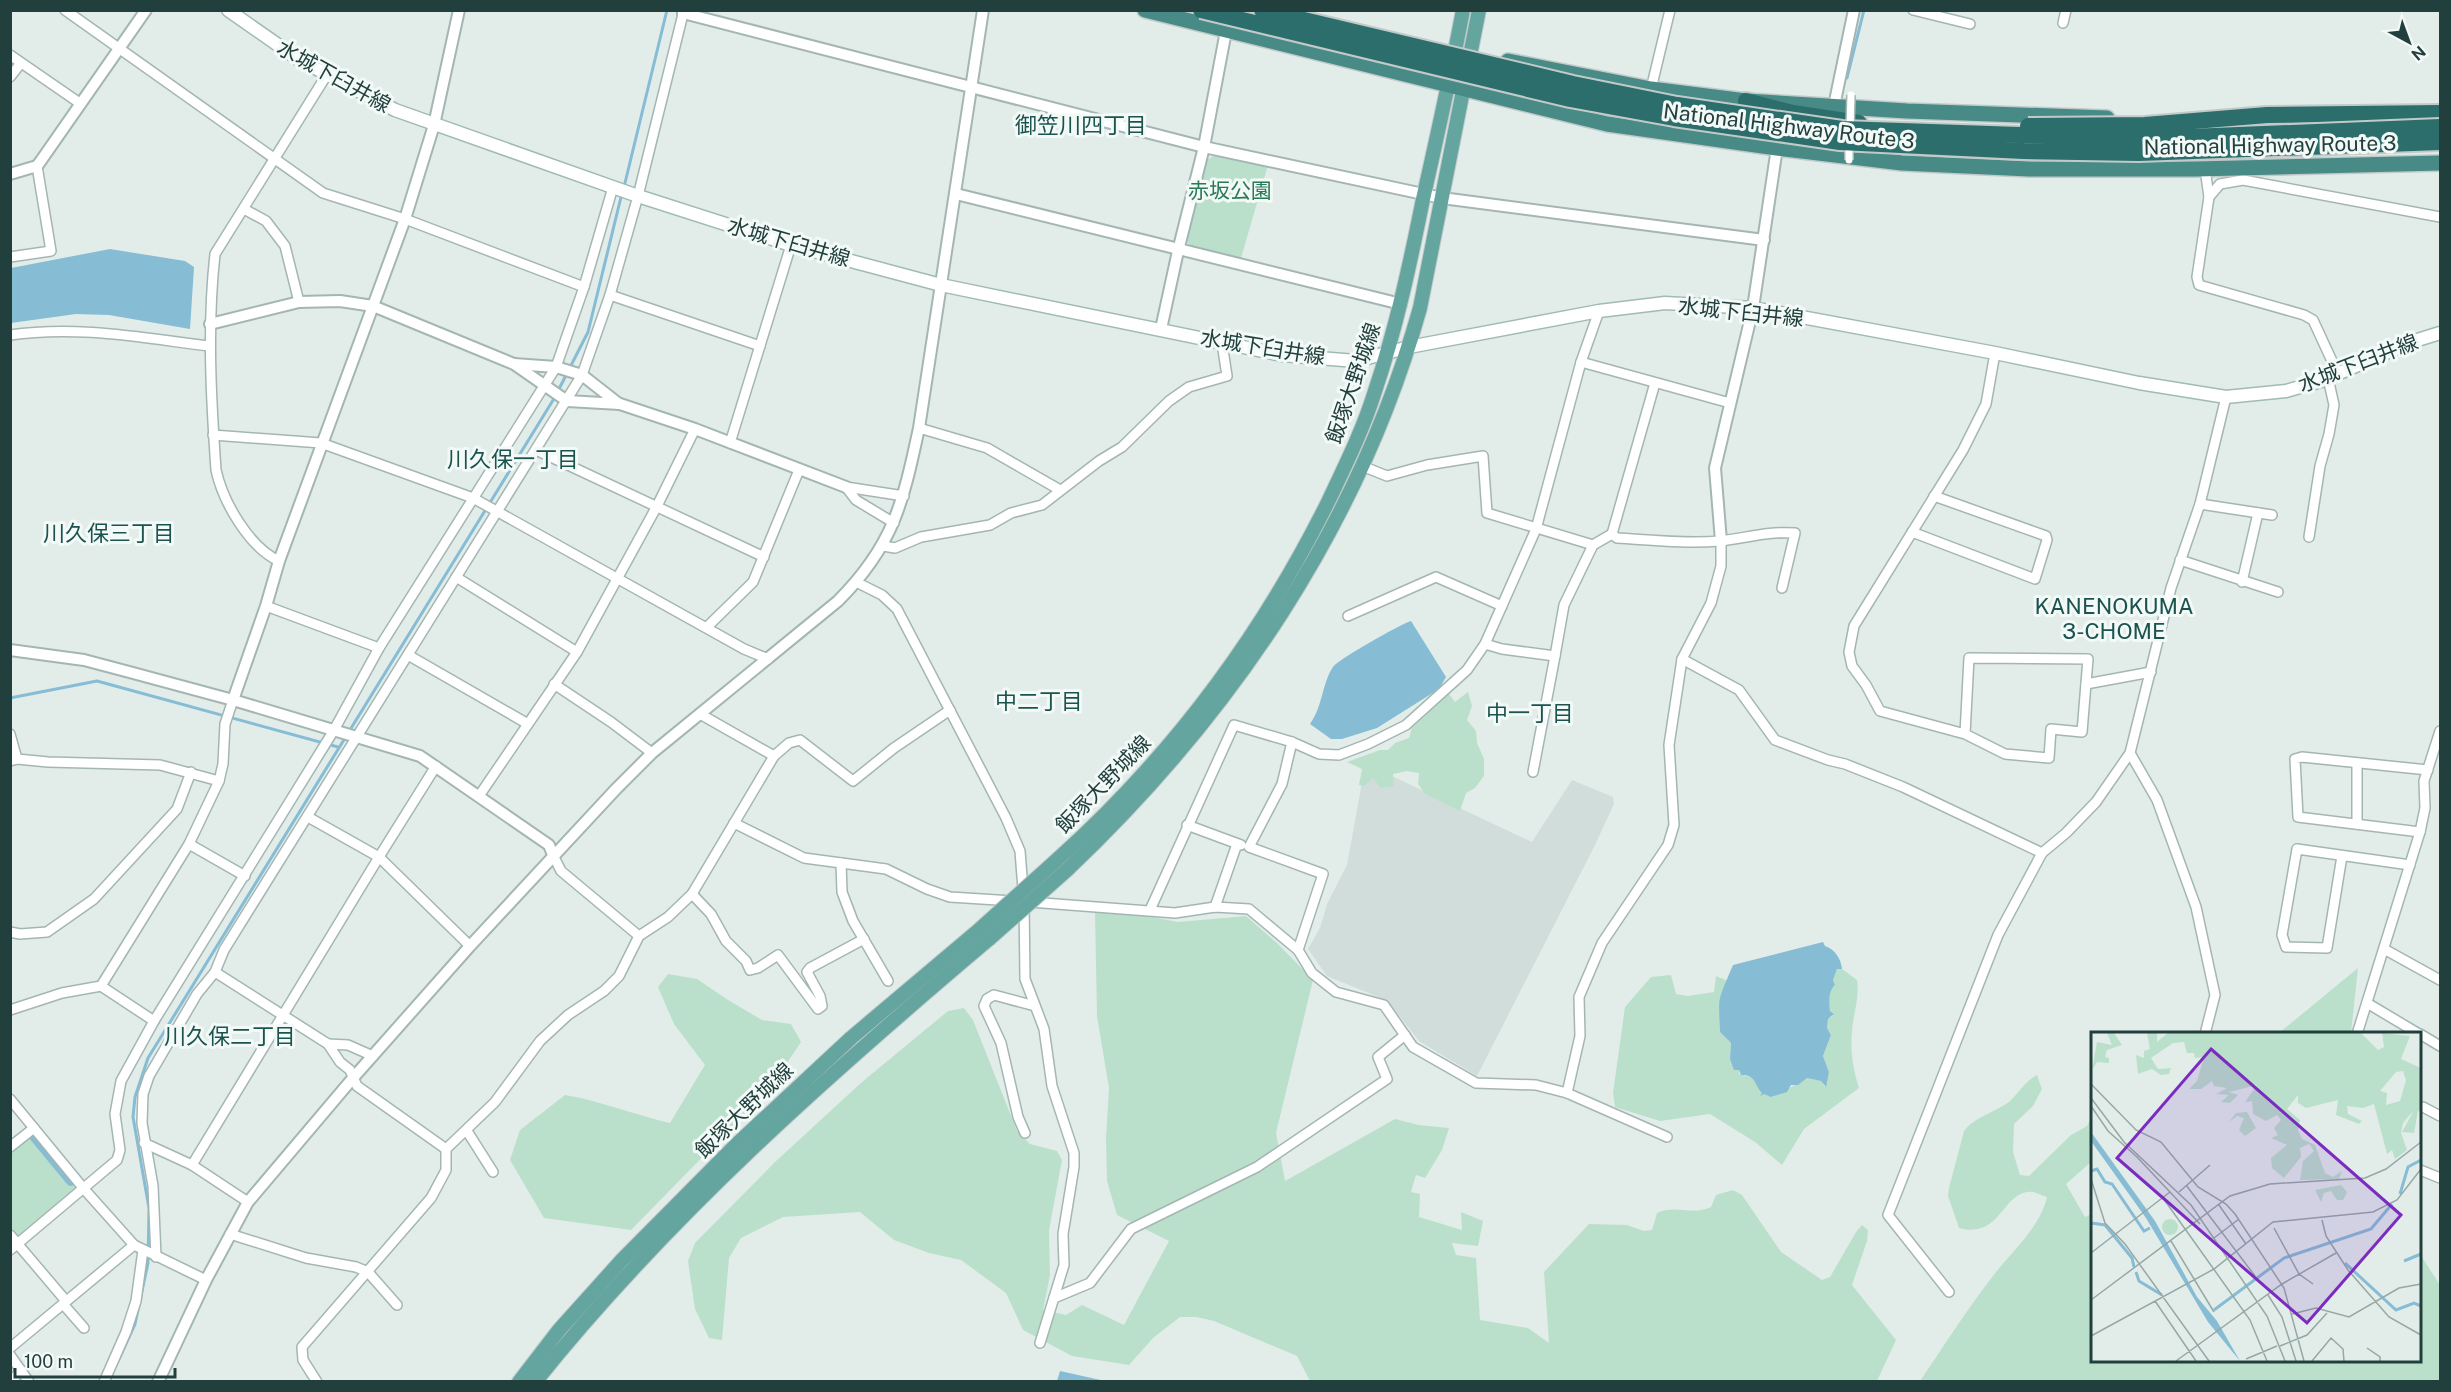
<svg xmlns="http://www.w3.org/2000/svg" width="2451" height="1392" font-family="'Public Sans','Noto Sans JP',sans-serif">
	<style>
		.built { fill: #d0ddda }
		.green { fill: #bae0cb }
		.water { fill: #87bcd5 }
		.lines { fill: none; stroke-linecap: round; stroke-linejoin: round }
		.stream { stroke: #87bcd5; stroke-width: 3 }
		.canal { stroke: #87bcd5; stroke-width: 10 }
		.minor-casing { stroke: #a4b6b3; stroke-width: 12 }
		.tertiary-casing { stroke: #a4b6b3; stroke-width: 14 }
		.secondary-casing { stroke: #a0bab5; stroke-width: 15 }
		.primary-casing { stroke: #c1cac9; stroke-width: 16 }
		.trunk-casing { stroke: #c1cac9; stroke-width: 18 }
		.motorway-casing { stroke: #c1cac9; stroke-width: 20 }
		.minor { stroke: #fff; stroke-width: 9 }
		.tertiary { stroke: #fff; stroke-width: 10 }
		.secondary { stroke: #fff; stroke-width: 12 }
		.primary { stroke: #64a5a0; stroke-width: 14 }
		.trunk { stroke: #488a86; stroke-width: 15 }
		.motorway { stroke: #2b6e6b; stroke-width: 16 }
		.pedestrian-bridge-casing { stroke: #a4b6b3; stroke-width: 10; stroke-linecap: butt }
		.primary-bridge-casing { stroke: #c1cac9; stroke-width: 16; stroke-linecap: butt }
		.motorway-bridge-casing { stroke: #c1cac9; stroke-width: 20; stroke-linecap: butt }
		.pedestrian-bridge { stroke: #fff; stroke-width: 7 }
		.primary-bridge { stroke: #64a5a0; stroke-width: 14 }
		.motorway-bridge { stroke: #2b6e6b; stroke-width: 16 }
		.labels { text-anchor: middle; dominant-baseline: central; stroke-width: 6; stroke-linejoin: round; paint-order: stroke }
		.street-label { font-size: 21px; fill: #21403d; stroke: #f3f9f7 }
		.park-label { font-size: 21px; fill: #297956; stroke: #f3f9f7 }
		.neighbourhood-label { font-size: 22px; fill: #1b534f; stroke: #f3f9f7 }
		.inset-river { fill: none; stroke: #87bcd5; stroke-width: 3 }
		.inset-road { fill: none; stroke: #95a8a5; stroke-width: 1.5 }
		.view { fill: #7b2cbf; fill-opacity: 0.15; stroke: #7b2cbf; stroke-width: 3 }
		.inset-edge { fill: none; stroke: #21403d; stroke-width: 3 }
	</style>
	<rect width="100%" height="100%" fill="#e2edea"/>
	<path class="built" d="M1377,769L1532,842L1572,780L1613,797L1614,804L1594,847L1477,1076L1419,1041L1388,1001L1327,976L1308,949L1320,928L1327,904L1347,865L1364,771Z"/>
	<g class="green">
		<path d="M1217,154L1268,165L1241,258L1191,247L1186,240L1207,160Z"/>
		<path d="M1468,692L1472,706L1467,720L1476,731L1477,743L1484,759V776L1475,788L1466,793L1460,811L1425,794L1418,784L1419,773L1407,771L1393,774L1394,786L1381,788L1373,778L1364,786L1359,785L1362,769L1347,762L1380,750H1388L1395,743L1409,738L1412,728L1449,694L1455,702Z"/>
		<path d="M1095,912L1142,915L1178,922L1246,916L1278,944L1313,980L1276,1133L1285,1181L1395,1119L1419,1125L1449,1128L1442,1150L1425,1178L1416,1175L1411,1192L1420,1194L1419,1217L1462,1230L1461,1212L1483,1221L1478,1246L1452,1243L1456,1255L1476,1258L1480,1320L1528,1328L1549,1343L1544,1272L1589,1224L1627,1225L1644,1231L1652,1230L1657,1213C1674,1204 1692,1216 1711,1207L1716,1195L1733,1190L1742,1195L1781,1252L1822,1280L1830,1277L1856,1232L1862,1225L1868,1230L1867,1241L1852,1285L1896,1340L1877,1381H1310L1297,1356L1214,1321L1196,1317H1180L1153,1338L1129,1365L1072,1356L1023,1330L1006,1293L961,1260L929,1253L894,1240L860,1212L783,1217L741,1238L729,1258L722,1340L709,1338L695,1309L688,1261L695,1243L775,1162L862,1082L948,1011L964,1008L973,1020L1017,1131L1030,1144L1057,1151L1062,1160L1049,1230L1050,1275L1043,1310L1066,1315L1082,1305L1124,1325L1169,1241L1117,1215L1107,1181L1106,1138L1109,1088L1097,1016Z"/>
		<path d="M2358,968L2351,1033H2279Z"/>
		<path d="M1837,969H1842L1857,980C1860,998 1853,1014 1852,1031C1850,1051 1853,1069 1859,1088L1804,1129L1782,1165L1755,1142L1710,1114L1660,1121L1615,1107L1613,1093L1625,1007L1651,977L1671,975L1676,994L1688,996L1714,992L1716,976L1728,981L1721,1005L1720,1032L1731,1043L1730,1059L1739,1070V1074L1752,1077L1762,1093L1773,1097L1807,1078L1821,1081L1825,1087L1829,1072L1823,1056L1831,1035L1827,1028L1828,1019L1833,1016C1827,1006 1827,993 1835,985L1833,980Z"/>
		<path d="M668,974L697,979L728,1000L762,1020L791,1024L801,1042L771,1087L631,1230L544,1218L510,1160L520,1130L565,1095C601,1101 635,1115 670,1123L705,1065L674,1024L658,987Z"/>
		<path d="M2037,1075L2042,1089L2033,1106L2014,1124L2013,1152L2020,1175L2029,1176L2071,1135L2087,1126L2092,1116V1161L2066,1184L2085,1217L2092,1214V1360H2420V1254L2440,1285V1381H1920C1944,1346 1967,1309 1993,1276C2012,1251 2040,1228 2047,1197C2043,1196 2037,1193 2033,1192C2002,1189 2002,1240 1959,1228L1948,1196L1949,1188L1964,1131C1973,1118 1995,1112 2009,1102C2019,1093 2024,1082 2037,1075Z"/>
		<path d="M34,1128L84,1189L18,1244L11,1235L10,1147Z"/>
	</g>
	<g class="water">
		<path d="M110,249L185,261L194,267L190,329L109,315L76,314L11,323V268Z"/>
		<path d="M1411,621L1446,677L1439,689L1377,728L1342,739H1331L1310,724C1323,706 1322,683 1333,667C1339,659 1399,625 1411,621Z"/>
		<path d="M1823,942L1825,946C1835,949 1841,959 1842,969H1837L1833,980L1835,985C1828,992 1829,1001 1830,1011L1834,1014L1828,1019L1827,1028L1831,1035L1823,1056L1829,1072L1826,1087L1821,1081L1807,1078L1798,1085H1791L1787,1092L1771,1097L1764,1094L1760,1096L1762,1093C1754,1085 1756,1074 1741,1075L1739,1070H1734L1730,1059L1731,1043L1720,1032C1720,1023 1718,1005 1720,998C1723,987 1729,975 1733,965Z"/>
		<path d="M1060,1371L1105,1381H1057Z"/>
	</g>
	<g class="lines">
		<g class="stream">
			<path d="M1847,78L1864,10"/>
			<path d="M624,187L667,10"/>
			<path d="M558,391L588,332L622,193"/>
			<path d="M10,698L97,681L338,747"/>
			<path d="M118,1361L135,1324L148,1263L149,1208L133,1117L135,1097L148,1058L555,397"/>
		</g>
		<path class="canal" d="M33,1135L71,1181"/>
		<g class="minor-casing">
			<g id="minor">
				<path d="M65,10L323,193L405,219L584,287"/>
				<path d="M1913,10L1970,24"/>
				<path d="M2063,23L2066,10"/>
				<path d="M10,55L81,104"/>
				<path d="M10,77L21,63"/>
				<path d="M1651,89L1670,10"/>
				<path d="M2205,169L2209,197L2197,277L2199,285L2304,315L2313,320L2338,374"/>
				<path d="M2209,197L2220,184L2243,180L2440,217"/>
				<path d="M244,209L266,221L285,246L299,302"/>
				<path d="M10,257L51,251L37,166"/>
				<path d="M610,295L760,346"/>
				<path d="M10,335C77,325 143,338 209,346"/>
				<path d="M1581,362L1730,403"/>
				<path d="M919,428L987,448L1060,490"/>
				<path d="M213,435L321,443L473,498L744,649L768,659"/>
				<path d="M730,443L791,245"/>
				<path d="M536,450L764,557"/>
				<path d="M1362,466L1387,476L1427,465L1483,456L1487,513L1593,545"/>
				<path d="M846,487L856,500L894,523"/>
				<path d="M846,487L904,496"/>
				<path d="M2200,504L2272,515"/>
				<path d="M1912,532L2035,579L2047,540L2046,536L1934,496"/>
				<path d="M1612,534L1655,383"/>
				<path d="M2309,537L2320,466L2329,434L2334,405L2328,378"/>
				<path d="M883,546L895,548L921,537L990,525L1011,513L1042,505L1099,461L1122,447L1169,401L1189,387L1227,376L1222,343"/>
				<path d="M2180,560L2278,592"/>
				<path d="M279,561C249,547 223,502 216,470C211,398 207,326 215,254L326,76"/>
				<path d="M456,577L577,652"/>
				<path d="M856,582L882,595L897,609L1006,818L1020,851L1024,902L1025,979L1044,1029L1052,1086L1074,1153V1167L1063,1234L1064,1265L1040,1343"/>
				<path d="M2242,582L2258,513"/>
				<path d="M266,606L379,648"/>
				<path d="M1348,616L1436,577L1502,606"/>
				<path d="M707,627L753,582L799,470"/>
				<path d="M1485,644L1502,649L1555,656L1564,605L1593,545L1612,534L1617,538C1651,540 1686,544 1720,541C1746,538 1769,531 1795,533L1782,588"/>
				<path d="M408,655L528,724"/>
				<path d="M1682,659L1739,690L1775,740L1828,760L1845,764L1903,787L2042,853"/>
				<path d="M554,684L611,722L652,753"/>
				<path d="M2086,684L2151,672"/>
				<path d="M700,714L774,756"/>
				<path d="M10,734L17,759"/>
				<path d="M1965,734L1969,658L2088,659L2082,732L2051,729L2049,758L2005,754L1965,734L1880,711L1866,685L1852,666L1849,652L1854,626L1963,450L1986,404L1995,353"/>
				<path d="M1292,742L1282,784L1249,847L1323,874L1298,950"/>
				<path d="M2130,753L2157,800L2196,907L2215,995L2205,1034"/>
				<path d="M10,761L17,759L48,762L160,765L219,781"/>
				<path d="M1533,772L1555,656"/>
				<path d="M479,796L577,652L657,506L695,429"/>
				<path d="M308,817L379,857L470,946"/>
				<path d="M734,823L804,858L886,869L927,889L950,897L1013,901"/>
				<path d="M2357,824V763"/>
				<path d="M1187,825L1241,845"/>
				<path d="M2420,832L2298,817L2295,759L2302,757L2428,770"/>
				<path d="M189,844L245,876"/>
				<path d="M553,855L561,871L639,936"/>
				<path d="M2342,856L2327,948L2286,947L2282,935L2297,849L2410,865"/>
				<path d="M841,863L842,892L853,921L888,981"/>
				<path d="M692,894L711,914L726,941L746,961L750,970L758,968L778,955L818,1009L822,1006L820,996L807,972L810,968L864,939"/>
				<path d="M1030,902L1175,913L1215,907L1249,909L1298,950L1312,973L1336,992L1384,1005L1413,1047L1476,1083L1536,1085L1567,1093L1667,1137"/>
				<path d="M1215,907L1237,844"/>
				<path d="M1150,910L1234,725L1292,742L1319,754L1339,755L1368,744L1406,725L1467,670L1485,644L1536,529L1581,362L1599,311"/>
				<path d="M10,932L20,934L47,932L94,899L177,809L191,772"/>
				<path d="M2384,949L2440,980"/>
				<path d="M215,972L328,1044L340,1062L350,1070L357,1086L446,1149"/>
				<path d="M101,986L154,1021"/>
				<path d="M2367,1003L2419,1034"/>
				<path d="M10,1010L62,993L101,986L189,844L219,781L223,764L225,724L233,700"/>
				<path d="M2357,1034L2420,832L2425,808L2424,781L2440,731"/>
				<path d="M2420,1034L2440,1046"/>
				<path d="M328,1044L348,1045L373,1056"/>
				<path d="M1567,1093L1580,1036L1579,997L1602,943L1668,845L1674,825L1669,745L1682,659L1711,603L1721,566V541"/>
				<path d="M10,1099L84,1189L134,1245L206,1280"/>
				<path d="M2423,1107L2440,1116"/>
				<path d="M467,1131L493,1172"/>
				<path d="M1025,1133L1018,1117L1001,1043L984,1006L987,999L994,995L1035,1006"/>
				<path d="M144,1143L192,1165L248,1202"/>
				<path d="M10,1147L34,1128"/>
				<path d="M192,1165L379,857L436,766"/>
				<path d="M2420,1170L2440,1178"/>
				<path d="M230,1234L306,1258L356,1267L368,1272L397,1305"/>
				<path d="M10,1235L66,1301"/>
				<path d="M10,1250L117,1160L120,1150L115,1114L121,1081L154,1021L334,730L379,648L556,367L584,287L613,187"/>
				<path d="M156,1257L153,1186L142,1123L143,1094L149,1076L197,994L215,972L224,950L582,375L610,295L638,196L684,10"/>
				<path d="M1949,1292L1888,1215L1998,935L2042,853L2066,833L2096,802L2130,753L2171,588L2200,504L2226,397"/>
				<path d="M1054,1298L1090,1283L1131,1229L1257,1167L1387,1079L1378,1057L1405,1035"/>
				<path d="M63,1304L84,1328"/>
				<path d="M10,1348L134,1245"/>
				<path d="M10,1355L29,1382"/>
				<path d="M11,1382L21,1370"/>
				<path d="M104,1382L126,1332L136,1301L143,1250"/>
				<path d="M317,1382L303,1360L302,1347L431,1198L446,1170V1149L495,1102L540,1041L568,1015L604,991L619,976L639,936L668,917L692,894L774,756L789,743L800,740L853,781L894,748L950,710"/>
			</g>
		</g>
		<g class="tertiary-casing">
			<g id="tertiary">
				<path d="M683,13L1204,147L1442,198L1764,240"/>
				<path d="M1834,106L1854,10"/>
				<path d="M10,174L37,166L40,162L146,10"/>
				<path d="M956,194L1401,304"/>
				<path d="M210,324L299,302L340,301L373,306L514,364L567,401L620,404L695,429L846,487"/>
				<path d="M1161,329L1178,251L1204,147L1226,31"/>
				<path d="M514,364L556,367L582,375L619,404"/>
				<path d="M1721,541L1715,468L1753,308L1777,148"/>
				<path d="M10,650L84,660L133,673L233,700L420,756L549,845L553,855"/>
				<path d="M233,700L266,606L279,561L405,219L434,125L459,10"/>
				<path d="M158,1382L206,1280L248,1202L353,1078L470,946L616,789L652,753L838,601C894,545 903,502 919,428L983,10"/>
			</g>
		</g>
		<g class="secondary-casing">
			<path id="secondary" d="M228,10L298,59L395,110L638,196L791,245L941,285L1282,355L1356,361L1409,347L1599,311L1665,303L1753,308L1995,353L2139,383L2226,397L2286,391L2321,381L2411,342L2440,333"/>
		</g>
		<g class="primary-casing">
			<g id="primary">
				<path d="M1059,858C1171,757 1261,637 1328,502C1345,466 1363,430 1375,391C1396,329 1410,264 1423,199C1437,137 1451,74 1463,10"/>
				<path d="M1068,869C1231,714 1359,526 1420,308L1479,10"/>
				<path d="M519,1382L559,1330L621,1261L737,1144L851,1038L980,929"/>
				<path d="M535,1382C668,1216 828,1075 989,939"/>
			</g>
		</g>
		<g class="trunk-casing">
			<g id="trunk">
				<path d="M1145,10L1607,124L1777,148L1902,163L2029,169H2196L2440,163"/>
				<path d="M1508,61L1651,89L1746,101L1907,111L2107,118"/>
			</g>
		</g>
		<g class="motorway-casing">
			<g id="motorway">
				<path d="M1746,101L1793,113L1859,123"/>
				<path d="M2267,115L2440,113"/>
			</g>
		</g>
		<use href="#minor" class="minor"/>
		<use href="#tertiary" class="tertiary"/>
		<use href="#secondary" class="secondary"/>
		<use href="#primary" class="primary"/>
		<use href="#trunk" class="trunk"/>
		<use href="#motorway" class="motorway"/>
		<g class="pedestrian-bridge-casing">
			<g id="pedestrian-bridge">
				<path d="M1850,128L1851,95"/>
				<path d="M1849,160V142"/>
			</g>
		</g>
		<g class="primary-bridge-casing">
			<g id="primary-bridge">
				<path d="M980,929L1059,858"/>
				<path d="M989,939L1068,869"/>
			</g>
		</g>
		<g class="motorway-bridge-casing">
			<g id="motorway-bridge">
				<path d="M1201,10L1570,99L1674,118L1840,142L2024,151L2139,153L2440,142"/>
				<path d="M1262,10L1573,84L1677,105L1842,129L2140,139L2440,127"/>
				<path d="M2028,126L2145,125L2267,115"/>
			</g>
		</g>
		<use href="#pedestrian-bridge" class="pedestrian-bridge"/>
		<use href="#primary-bridge" class="primary-bridge"/>
		<use href="#motorway-bridge" class="motorway-bridge"/>
	</g>
	<g class="labels">
		<g class="street-label">
			<text transform="translate(334 76) rotate(29)">水城下臼井線</text>
			<text transform="translate(1789 126) rotate(7)">National Highway Route 3</text>
			<text transform="translate(2270 145) rotate(-1)">National Highway Route 3</text>
			<text transform="translate(789 242) rotate(16)">水城下臼井線</text>
			<text transform="translate(1741 312) rotate(6)">水城下臼井線</text>
			<text transform="translate(1263 347) rotate(9)">水城下臼井線</text>
			<text transform="translate(2358 363) rotate(-21)">水城下臼井線</text>
			<text transform="translate(1353 383) rotate(-71)">飯塚大野城線</text>
			<text transform="translate(1103 784) rotate(-46)">飯塚大野城線</text>
			<text transform="translate(744 1110) rotate(-44)">飯塚大野城線</text>
		</g>
		<g class="park-label">
			<text x="1230" y="190">赤坂公園</text>
		</g>
		<g class="neighbourhood-label">
			<text x="1081" y="125">御笠川四丁目</text>
			<text x="513" y="459">川久保一丁目</text>
			<text x="109" y="533">川久保三丁目</text>
			<text x="2114" y="606">KANENOKUMA<tspan x="2114" dy="25">3-CHOME</tspan></text>
			<text x="1039" y="701">中二丁目</text>
			<text x="1530" y="713">中一丁目</text>
			<text x="230" y="1036">川久保二丁目</text>
		</g>
	</g>
	<g transform="translate(2091 1032)">
		<rect width="330" height="330" fill="#e2edea"/>
		<path d="M16,1H23L31,13L16,18L14,25L18,26V31L6,30L1,38L6,10L21,13ZM56,1H66V10L77,1H270L287,18L293,15L291,1L319,4L310,27L330,36V80L327,79L323,101L311,100L323,78L312,91L310,101L316,118L304,127L301,118L296,122L283,72L272,76L256,74L257,82L271,89L268,92L245,83L247,68L215,76L207,71V63L196,77L209,88L207,98L211,107L224,113L234,141L242,145L251,139L248,147L209,148L212,129L223,119L218,112L209,116L210,125L193,146L181,136L180,126L196,113L180,106L187,103L183,96L190,88L186,83L175,89L162,82L161,69L154,70L166,53L138,60L147,63L139,71L130,70L138,63L125,62L136,56L123,54L121,49L110,57H98L106,49L113,25L104,26L103,21H96L93,10L82,11L60,26L67,37L80,36L78,42L70,43L61,37L47,42L45,23L53,26V19L59,17ZM312,39L315,48L309,69L295,73L296,61L289,59L305,40ZM156,80L165,96L154,104L148,98L153,86L146,84L138,90L145,81ZM250,153L256,160L252,168H246L240,159L233,161L230,170L224,158ZM71 195a8 8 0 1 1 16 0a8 8 0 1 1-16 0Z" fill="#bae0cb" fill-rule="evenodd"/>
		<path d="M0,100L64,189L106,265L126,289L149,329L117,290L55,186L0,109Z" fill="#87bcd5"/>
		<path class="inset-river" d="M0,139L6,137L14,150L21,152L53,199L59,196M309,162L317,135L330,128M0,191L14,193L41,226L43,235M313,229L330,222M254,231L305,278L323,271L330,274M45,240L48,249L71,263M123,278L193,226L280,197L301,172"/>
		<path class="inset-road" d="M0,52L45,98L70,110L107,155L135,172L144,182L193,256L213,329M0,66L33,110L100,173L176,284L194,329M0,74L17,99L46,125M46,125L109,192M0,147L14,191L34,212L118,329M95,153L164,244M88,160L119,133M72,166L159,288L176,329M128,173L155,212M231,188L235,204L257,238L298,285L330,303M183,196L208,242L222,252M123,206L148,187M80,209L123,280M0,221L79,160M177,263L191,285L205,329M0,268L139,164L179,152L274,146L295,137L330,110M64,269L105,329M201,282L225,276L258,285L308,256L330,252M0,304L123,237L182,190L282,180L306,168L330,137M189,314L216,303L236,281M276,316L289,325V329M155,327L186,314M85,329L191,252L245,221M221,329L240,306L252,317L253,329"/>
		<path class="view" d="M120,17L310,183L216,291L26,126Z"/>
		<rect width="330" height="330" class="inset-edge"/>
	</g>
	<rect width="2451" height="1392" fill="none" stroke="#21403d" stroke-width="24"/>
	<g transform="translate(2409 42) rotate(139)" stroke="#f3f9f7" stroke-width="4.5" paint-order="stroke">
	<path d="M0-4.5L10 22L0 15L-10 22Z" fill="#21403d"/>
	<text y="-9" font-size="16" font-weight="bold" text-anchor="middle" fill="#21403d">N</text>
	</g>
	<path d="M15 1368v9h160v-9" fill="none" stroke="#21403d" stroke-width="3"/>
	<text x="24" y="1368" font-size="18" fill="#21403d" stroke="#f3f9f7" stroke-width="4.5" paint-order="stroke">100 m</text>
</svg>
